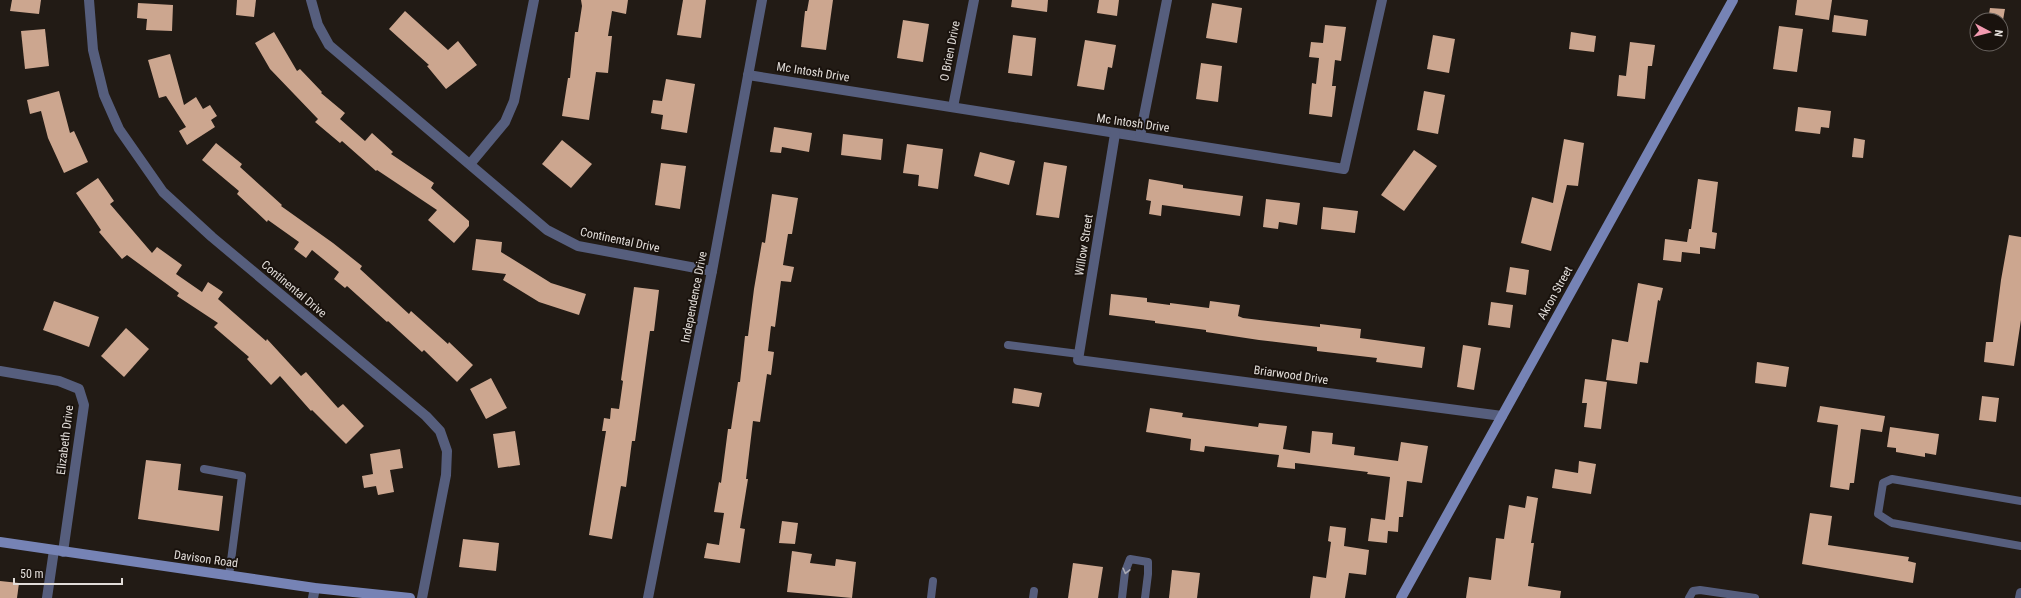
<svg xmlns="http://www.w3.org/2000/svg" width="2021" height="598" font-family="'Roboto Condensed',sans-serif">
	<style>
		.building { fill: #cca68f }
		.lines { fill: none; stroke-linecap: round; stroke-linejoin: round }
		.lane { stroke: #565e7d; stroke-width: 8 }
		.street { stroke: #565e7d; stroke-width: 10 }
		.secondary { stroke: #7683b5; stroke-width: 10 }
		.oneway { stroke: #aaaab4 }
		.labels { text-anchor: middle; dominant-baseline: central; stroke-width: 4; stroke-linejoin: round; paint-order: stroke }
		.street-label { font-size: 12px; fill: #e2ddd9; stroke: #19120d }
	</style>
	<rect width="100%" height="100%" fill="#221b15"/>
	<g class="building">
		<path d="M12,0H41L39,14L10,11Z"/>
		<path d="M237,0H256L254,17L236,15Z"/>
		<path d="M581,0H628L626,14L612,11L608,36H612L608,73L596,72L589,120L562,116L568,78H570L575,32H578L582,6Z"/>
		<path d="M683,0H706L701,38L677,35Z"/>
		<path d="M809,0H833L826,50L801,47L805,11H807Z"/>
		<path d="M1012,0H1048L1047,12L1011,7Z"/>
		<path d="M1099,0H1119L1117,16L1097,13Z"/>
		<path d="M1797,0H1832L1829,20L1795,15Z"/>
		<path d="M138,3L173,5L172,31L146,30L147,19L137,18Z"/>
		<path d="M1212,3L1242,8L1237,43L1206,38Z"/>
		<path d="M1990,8L2005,9L2003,20H1988Z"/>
		<path d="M405,11L448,50L458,41L477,65L446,89L427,66L429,65L389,29Z"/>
		<path d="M1834,15L1868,20L1866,36L1832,32Z"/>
		<path d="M903,20L929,24L923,62L897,58Z"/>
		<path d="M1325,25L1346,27L1341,61L1335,60L1332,86H1336L1332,117L1309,114L1312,83L1316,84L1319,58L1309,57L1311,42L1323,43Z"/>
		<path d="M1779,26L1803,29L1797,72L1773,69Z"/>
		<path d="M45,29L49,66L25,69L21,31Z"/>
		<path d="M274,32L297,71L300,69L322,92L321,93L345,113L340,119L365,141L372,133L393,152L391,154L434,183L431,188L469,221V226L454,243L428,220L437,210L377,170L376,171L342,141L340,143L315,122L318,119L270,69L255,43Z"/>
		<path d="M1571,32L1596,36L1594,52L1569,49Z"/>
		<path d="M1013,35L1036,38L1032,76L1008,73Z"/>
		<path d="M1433,35L1455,39L1449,73L1427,69Z"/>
		<path d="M1085,40L1116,45L1112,68L1108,67L1104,90L1077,86Z"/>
		<path d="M1630,42L1655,45L1652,66H1648L1645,99L1617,96L1619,75L1626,76Z"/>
		<path d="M170,54L184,105L196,97L203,109L210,105L217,116L211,120L215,127L187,145L179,131L186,127L166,96L159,98L148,60Z"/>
		<path d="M1201,63L1222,66L1218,102L1196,99Z"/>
		<path d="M666,79L695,84L687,133L661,129L663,115L651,113L653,100L662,101Z"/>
		<path d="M59,91L70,133L74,131L88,162L64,173L48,138L41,111L30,114L27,100Z"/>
		<path d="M1424,91L1445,95L1438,134L1417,130Z"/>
		<path d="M1798,107L1831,111L1829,128L1821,127L1820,134L1795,131Z"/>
		<path d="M774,127L812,133L809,152L782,147L781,153L770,152Z"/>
		<path d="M843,134L883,139L881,160L841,155Z"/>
		<path d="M1854,138L1865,140L1863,158L1852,157Z"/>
		<path d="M1564,139L1584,143L1578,186L1567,185L1551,251L1521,243L1532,197L1553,203Z"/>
		<path d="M562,140L592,164L571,188L542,164Z"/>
		<path d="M216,143L242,164L240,167L282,205L281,206L333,243L362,266L360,269L409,314L411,311L448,344L449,342L473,365L457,382L424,350L422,352L388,321L387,322L347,286L345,288L334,279L339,272L312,250L306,258L294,249L299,242L268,220L267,222L237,194L239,191L202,160Z"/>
		<path d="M907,144L943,149L938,189L918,186L919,175L903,173Z"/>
		<path d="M1414,150L1437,166L1404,211L1381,195Z"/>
		<path d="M980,152L1015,161L1009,185L974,176Z"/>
		<path d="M1044,162L1067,166L1059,218L1036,215Z"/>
		<path d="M661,163L686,166L680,209L655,205Z"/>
		<path d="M98,178L114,201L110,204L152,253L157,247L182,265L176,274L202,292L208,282L223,292L218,299L266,341L267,339L301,376L306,372L338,408L343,404L364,426L346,444L312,410L311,411L280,376L271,385L247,359L249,357L214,327L218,323L177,296L179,293L127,255L122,259L99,232L101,230L76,193Z"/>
		<path d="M1149,179L1183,185V188L1243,196L1240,216L1162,205L1161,216L1149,214L1151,201L1146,200Z"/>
		<path d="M1698,179L1718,182L1712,232L1717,233L1715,249L1700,247V254L1682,252L1681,262L1663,260L1665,239L1687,242L1689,229H1691Z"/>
		<path d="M772,194L798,198L792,234H788L783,265L794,267L791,282L781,281L775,327L771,326L768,351L774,352L771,375L767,374L760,422L753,421L746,479H748L740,528L745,529L740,563L704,558L707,543L719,545L724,513L714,512L719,482L721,483L728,429H731L738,382H740L745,336H748L754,289L762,242L765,243Z"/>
		<path d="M1266,199L1300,203L1297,225L1279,222L1278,229L1263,227Z"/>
		<path d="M1323,207L1358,211L1355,233L1321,229Z"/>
		<path d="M2009,235L2021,237V320L2014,366L1984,362L1986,342H1993L2001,280Z"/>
		<path d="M476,239L502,242L501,252L551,283L586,294L579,315L539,302L503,280L506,274L472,270Z"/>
		<path d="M1510,267L1529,270L1526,295L1506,292Z"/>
		<path d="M1638,283L1663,288L1660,301L1658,300L1648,363L1640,362L1637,384L1606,380L1612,339L1628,342Z"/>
		<path d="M634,287L659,290L654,331H650L635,441H632L626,487L621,486L612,539L589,535L606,431H602L604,418L610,419L611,408L619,409L623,381L621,380Z"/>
		<path d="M1111,294L1147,298V302L1170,305V303L1209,308L1210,301L1240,305L1238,316L1243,318L1320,327V324L1361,329L1360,338L1425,347L1422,368L1376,362L1377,358L1317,351V347L1259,340L1206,332V330L1155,323V321L1109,315Z"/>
		<path d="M54,301L99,317L89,347L43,330Z"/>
		<path d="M1491,302L1513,305L1510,328L1488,325Z"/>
		<path d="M126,328L149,349L124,377L101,356Z"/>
		<path d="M1463,345L1481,348L1474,390L1457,387Z"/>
		<path d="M1757,362L1789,367L1786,387L1755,383Z"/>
		<path d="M491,378L507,408L486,419L470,389Z"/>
		<path d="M1585,379L1607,382L1601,429L1584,427L1587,403H1582Z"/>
		<path d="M1014,388L1042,393L1039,407L1012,403Z"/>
		<path d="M1982,396L1999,398L1996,422L1979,420Z"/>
		<path d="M1820,406L1885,416L1882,432L1861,429L1854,483H1850L1849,490L1830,487L1838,425L1817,422Z"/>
		<path d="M1150,408L1183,413L1182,417L1258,427L1259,423L1287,426L1283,449L1310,453L1312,431L1333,433L1332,444L1355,447L1354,455L1398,461L1401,442L1428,446L1422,483L1407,481L1403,517H1399L1398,532L1388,531L1387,543L1368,541L1371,518L1385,520L1390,477L1367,474L1368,472L1295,463V469L1277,467L1279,455L1205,446L1204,452L1190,450L1191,439L1146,432Z"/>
		<path d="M1890,427L1939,434L1936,455L1925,453V457L1896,452V448L1887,447Z"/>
		<path d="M515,431L520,465L498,468L493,434Z"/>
		<path d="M400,449L403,468L390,470L394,492L378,495L376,486L364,488L362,476L373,474L370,454Z"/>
		<path d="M146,460L181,464L178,490L223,496L219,531L138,519Z"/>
		<path d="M1579,461L1596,464L1591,494L1552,488L1555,469L1578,473Z"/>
		<path d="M1527,496L1538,498L1531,543H1534L1528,586L1561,591L1560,598H1466L1469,577L1491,580L1496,538L1504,539L1509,505L1525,508Z"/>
		<path d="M1810,513L1832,516L1828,545L1909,557L1908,561L1916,563L1913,583L1802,564Z"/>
		<path d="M782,521L798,523L795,544L779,543Z"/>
		<path d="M1330,526L1346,528L1344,546L1369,550L1366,575L1349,573L1345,598H1310L1313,576L1326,578L1331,542L1328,541Z"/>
		<path d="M463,539L499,543L496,571L459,567Z"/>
		<path d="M792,551L812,554L810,563L835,566L836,559L856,562L852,598L787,592Z"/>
		<path d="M1073,563L1103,567L1098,598H1068Z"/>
		<path d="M1172,570L1200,573L1197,598H1169Z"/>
		<path d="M0,581L19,583L17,598H0Z"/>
	</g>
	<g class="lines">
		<g class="lane">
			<path d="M1008,345L1079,354"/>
			<path d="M204,469L242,476L229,576"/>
			<path d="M2021,501L1892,479L1883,483L1878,514L1892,523L2021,546"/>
			<path d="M931,598L933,581"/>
			<path d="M1033,598L1034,591"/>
			<path d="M1122,598L1125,572L1130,559L1148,562V574L1145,598"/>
			<path d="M1689,598L1693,591L1700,590L1755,598"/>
		</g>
		<g class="street">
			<path d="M89,0L93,50L104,95L119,129L163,192L212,237L426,416L440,431L447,451L446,475L422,598"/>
			<path d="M311,0L318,25L329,45L547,230L578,246L712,271"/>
			<path d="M748,75L1344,169L1382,0"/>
			<path d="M953,107L974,0"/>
			<path d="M1115,134L1078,360L1502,416"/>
			<path d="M1140,136L1167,0"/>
			<path d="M470,164L505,122L514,101L534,0"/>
			<path d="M0,371L59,381L79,389L84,405L63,552"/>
			<path d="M47,598L54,550"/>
			<path d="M313,598L315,588"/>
			<path d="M648,598L712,271L762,0"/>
			<path d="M2020,598L2021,593"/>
		</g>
		<g class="secondary">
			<path d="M0,542L315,588L410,598"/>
			<path d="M1401,598L1733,0"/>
		</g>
	</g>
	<defs><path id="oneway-chevron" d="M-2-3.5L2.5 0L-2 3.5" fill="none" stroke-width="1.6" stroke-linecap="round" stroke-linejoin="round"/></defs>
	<use class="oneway" href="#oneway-chevron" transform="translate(1126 571) rotate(104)"/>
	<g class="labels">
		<g class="street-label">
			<text transform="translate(950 51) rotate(-79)">O Brien Drive</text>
			<text transform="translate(813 72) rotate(9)">Mc Intosh Drive</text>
			<text transform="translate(1133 123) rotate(8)">Mc Intosh Drive</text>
			<text transform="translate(620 240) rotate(12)">Continental Drive</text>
			<text transform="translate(1084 245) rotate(-81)">Willow Street</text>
			<text transform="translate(294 289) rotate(40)">Continental Drive</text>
			<text transform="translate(1555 293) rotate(-61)">Akron Street</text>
			<text transform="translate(694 297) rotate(-79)">Independence Drive</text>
			<text transform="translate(1291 375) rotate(8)">Briarwood Drive</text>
			<text transform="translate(65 440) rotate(-83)">Elizabeth Drive</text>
			<text transform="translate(206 559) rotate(8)">Davison Road</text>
		</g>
	</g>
	<g transform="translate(1989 32) rotate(97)"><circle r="19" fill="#19120d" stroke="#69635f"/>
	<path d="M0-3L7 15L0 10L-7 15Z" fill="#f29ab0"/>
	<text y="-6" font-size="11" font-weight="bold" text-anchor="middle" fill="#e2ddd9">N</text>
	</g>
	<path d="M14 578v6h108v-6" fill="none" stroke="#e2ddd9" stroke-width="2"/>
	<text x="20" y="578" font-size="12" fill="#e2ddd9" stroke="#19120d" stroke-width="3" paint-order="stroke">50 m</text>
</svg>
